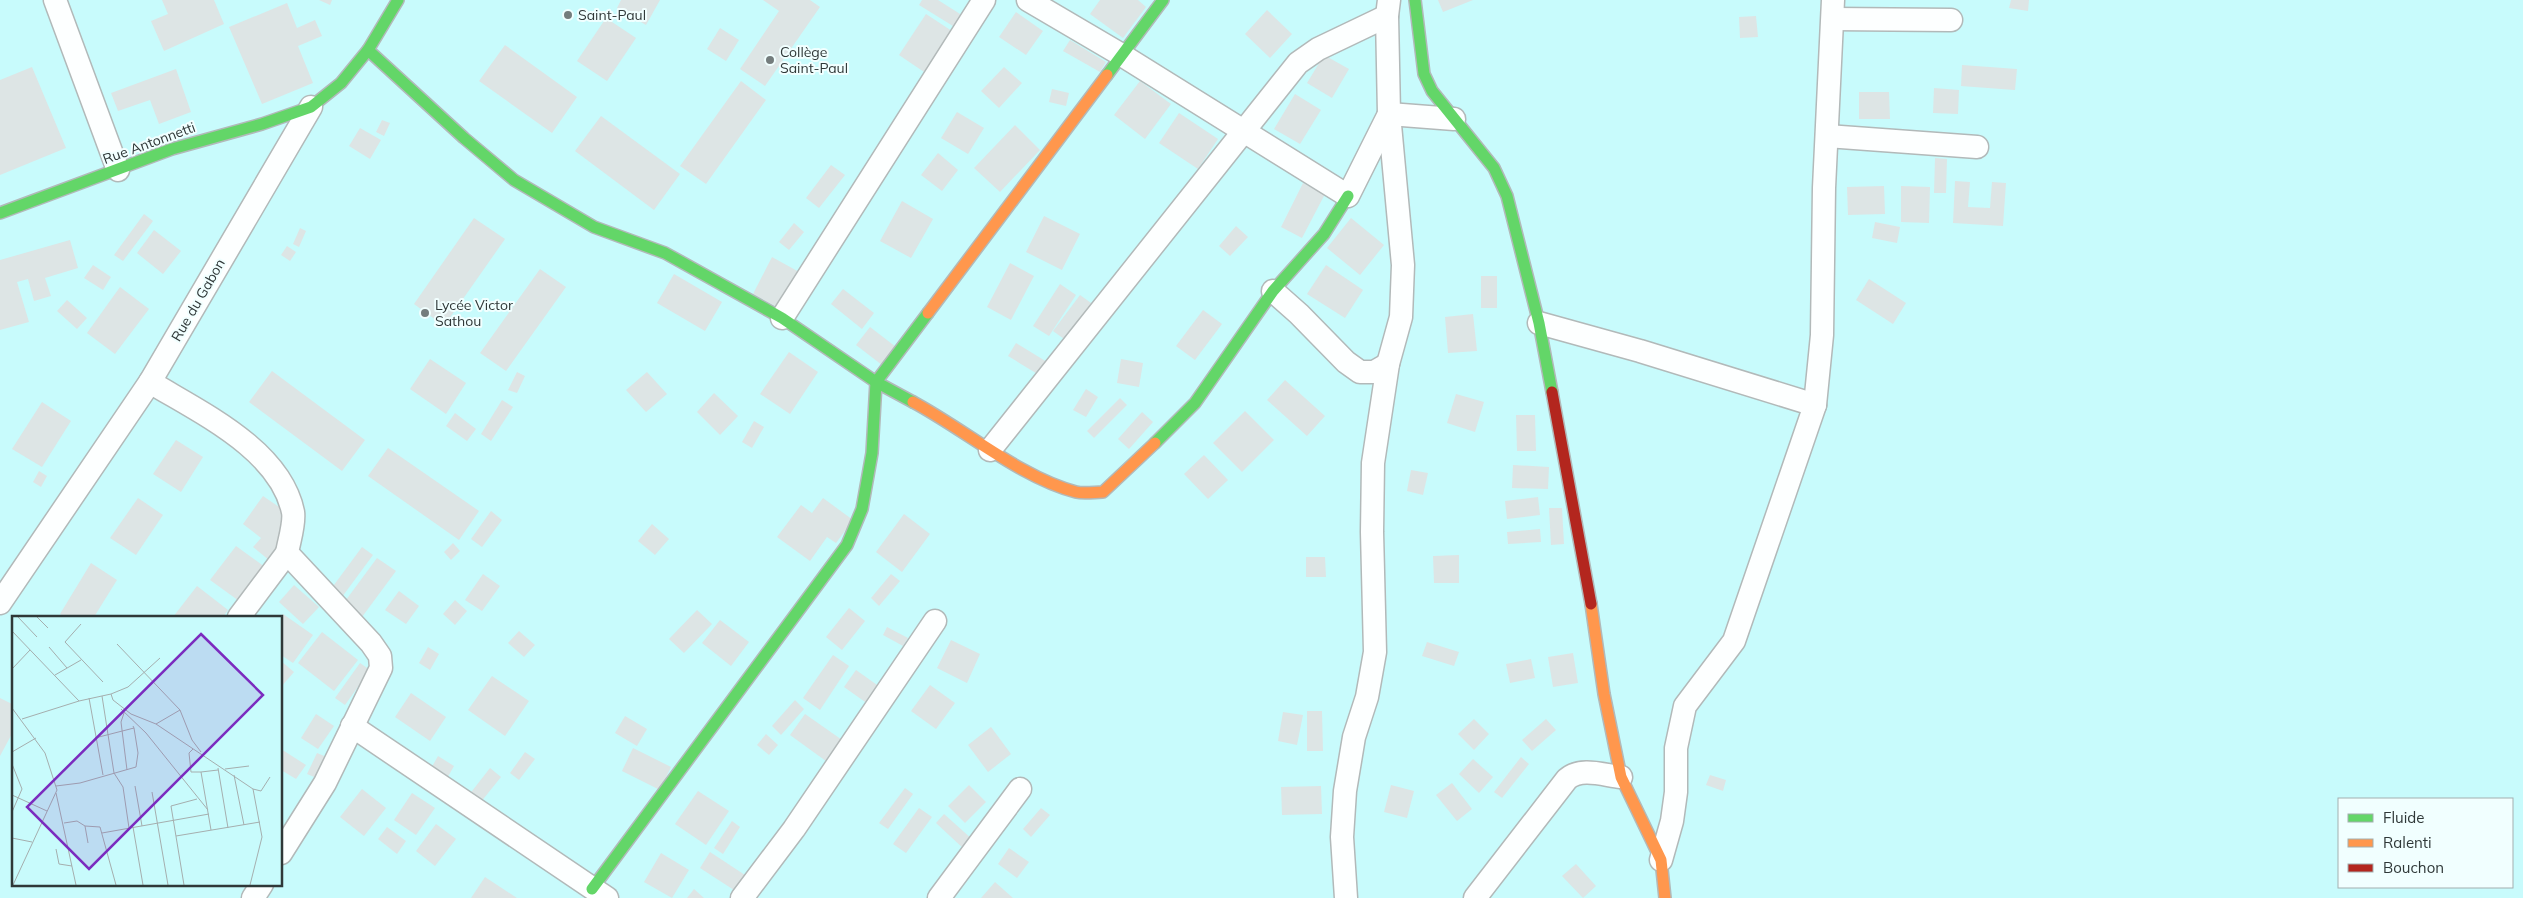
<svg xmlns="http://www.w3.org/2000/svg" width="2523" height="898" font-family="Mulish,sans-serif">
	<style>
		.green { fill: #c8fbfc; fill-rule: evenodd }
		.building { fill: #dde5e5 }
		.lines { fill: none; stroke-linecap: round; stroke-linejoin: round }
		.street-casing { stroke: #b2b9b9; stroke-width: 25 }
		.fast-casing { stroke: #b2b9b9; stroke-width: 14 }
		.slow-casing { stroke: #b2b9b9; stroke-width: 14 }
		.jam-casing { stroke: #b2b9b9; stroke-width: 14 }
		.street { stroke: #fdffff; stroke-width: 22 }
		.fast { stroke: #63d668; stroke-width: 11 }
		.slow { stroke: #ff974d; stroke-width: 11 }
		.jam { stroke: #b3261e; stroke-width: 11 }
		.poi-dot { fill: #747d7d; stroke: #f1ffff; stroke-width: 2 }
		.labels { text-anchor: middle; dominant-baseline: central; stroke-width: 4; stroke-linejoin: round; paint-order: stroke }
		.poi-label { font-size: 14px; fill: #2f3838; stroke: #f1ffff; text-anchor: start }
		.street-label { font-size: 14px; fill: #2f3838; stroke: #f1ffff }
		.inset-road { fill: none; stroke: #a5aeae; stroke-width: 1 }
		.view { fill: #7b2cbf; fill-opacity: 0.15; stroke: #7b2cbf; stroke-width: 2.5 }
		.inset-edge { fill: none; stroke: #2f3838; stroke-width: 2.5 }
	</style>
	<rect width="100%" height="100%" fill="#f4fcfc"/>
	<path class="green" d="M0,0H2523V898H0ZM14,617H281V884H14ZM2339,799H2512V887H2339Z"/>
	<g class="building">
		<path d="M162,0H214L224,24L164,51L151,21L168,14Z"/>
		<path d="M319,0H332L330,5Z"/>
		<path d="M621,0H660L646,25L617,8Z"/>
		<path d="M763,0H810L820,7L765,86L740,69L779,11Z"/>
		<path d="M922,0H938L968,19L961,31L919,5Z"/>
		<path d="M1100,0H1138L1146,7L1123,38L1090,14Z"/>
		<path d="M1438,0H1473L1443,12Z"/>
		<path d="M2011,0H2029L2028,11L2009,8Z"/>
		<path d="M287,3L297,28L315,20L322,36L298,46L313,83L262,104L229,27Z"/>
		<path d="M1267,10L1292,34L1270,58L1245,34Z"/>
		<path d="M1016,12L1043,31L1026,55L999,37Z"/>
		<path d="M926,14L955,33L927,74L899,55Z"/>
		<path d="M1756,16L1758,37L1740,38L1739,17Z"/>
		<path d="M606,18L636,38L607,81L577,61Z"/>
		<path d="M720,28L739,40L726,61L707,49Z"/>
		<path d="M1070,40L1106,62L1100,72L1063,51Z"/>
		<path d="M505,45L577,97L552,133L479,81Z"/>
		<path d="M1324,55L1349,69L1332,98L1307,83Z"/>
		<path d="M1962,65L2017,69L2015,90L1961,86Z"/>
		<path d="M32,67L66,148L0,175V80Z"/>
		<path d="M1004,67L1022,83L999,108L981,91Z"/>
		<path d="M176,69L191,112L159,124L150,100L118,111L111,93Z"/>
		<path d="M741,81L766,100L706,184L680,166Z"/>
		<path d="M1140,81L1171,104L1145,139L1114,115Z"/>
		<path d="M1934,88L1959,90L1958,114L1933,113Z"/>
		<path d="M1052,89L1069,93L1066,106L1049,102Z"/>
		<path d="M1859,92H1889L1890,119H1859Z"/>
		<path d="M1295,94L1321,110L1300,144L1274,129Z"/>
		<path d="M957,112L984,128L968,154L941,138Z"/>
		<path d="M1179,113L1218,139L1198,169L1159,143Z"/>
		<path d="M601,116L680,174L654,210L575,151Z"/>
		<path d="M382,120L390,123L384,136L376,132Z"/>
		<path d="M1015,125L1040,150L1000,192L974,168Z"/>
		<path d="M360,128L381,140L370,159L349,146Z"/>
		<path d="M938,153L958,170L942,191L921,175Z"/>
		<path d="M1935,158L1947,159L1946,193H1934Z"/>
		<path d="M831,165L845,175L819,208L806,198Z"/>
		<path d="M1955,181L1970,182L1968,207L1990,208L1992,182L2006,183L2003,226L1953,223Z"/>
		<path d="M1303,183L1325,194L1302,238L1281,227Z"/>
		<path d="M1884,186L1885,214L1848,215L1847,187Z"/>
		<path d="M1901,186L1930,187L1929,223L1901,222Z"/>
		<path d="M902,201L933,219L911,258L880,241Z"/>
		<path d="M144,214L153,221L123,261L114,255Z"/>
		<path d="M1044,216L1080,234L1062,270L1026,252Z"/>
		<path d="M474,218L505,239L444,326L414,304Z"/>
		<path d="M1351,218L1384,245L1360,275L1327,248Z"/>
		<path d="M1875,222L1900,227L1897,243L1872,238Z"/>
		<path d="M794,223L804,232L789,250L779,242Z"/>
		<path d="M1236,226L1248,237L1230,256L1219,246Z"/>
		<path d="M300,228L306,231L299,247L293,244Z"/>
		<path d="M154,230L181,251L163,274L137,253Z"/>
		<path d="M70,240L78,268L45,278L51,296L34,301L28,279L17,282L29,322L0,330V260Z"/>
		<path d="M287,246L296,252L290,261L281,255Z"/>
		<path d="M772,257L801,273L782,310L753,294Z"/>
		<path d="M1010,263L1034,276L1011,320L987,307Z"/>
		<path d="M93,265L111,277L103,290L84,278Z"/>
		<path d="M1326,265L1363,290L1345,318L1307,294Z"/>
		<path d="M540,269L566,287L506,371L480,353Z"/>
		<path d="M674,274L722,302L705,331L657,303Z"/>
		<rect x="1481" y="276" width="16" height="32"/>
		<path d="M1869,279L1906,303L1893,324L1856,300Z"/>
		<path d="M1060,284L1076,295L1049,336L1033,326Z"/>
		<path d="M120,287L149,309L115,354L87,333Z"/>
		<path d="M843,289L874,313L862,329L831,304Z"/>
		<path d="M1080,295L1098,308L1071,344L1053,331Z"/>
		<path d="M67,300L87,318L77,329L57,311Z"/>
		<path d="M1203,310L1222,324L1195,360L1176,346Z"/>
		<path d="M1473,314L1477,351L1448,353L1445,317Z"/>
		<path d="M870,327L896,347L882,365L856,345Z"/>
		<path d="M1016,343L1052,365L1044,378L1008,356Z"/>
		<path d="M789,352L818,372L790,414L760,394Z"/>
		<path d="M430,359L466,383L446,414L410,389Z"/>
		<path d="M1121,359L1143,363L1139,387L1117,383Z"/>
		<path d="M272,371L365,440L342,471L249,402Z"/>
		<path d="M517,372L525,376L517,393L508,390Z"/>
		<path d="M647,372L667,394L646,412L626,390Z"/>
		<path d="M1285,380L1325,416L1307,436L1267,400Z"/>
		<path d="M1086,389L1098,397L1086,417L1073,410Z"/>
		<path d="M714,393L738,416L720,435L697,412Z"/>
		<path d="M1456,394L1484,402L1475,432L1447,423Z"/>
		<path d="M1120,398L1127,405L1094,438L1087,431Z"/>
		<path d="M502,400L513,407L491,441L481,434Z"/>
		<path d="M42,402L71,421L42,467L12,449Z"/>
		<path d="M1245,411L1274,440L1242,472L1213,443Z"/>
		<path d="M1142,412L1153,422L1129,449L1118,439Z"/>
		<path d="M455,413L476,429L467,441L446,426Z"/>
		<path d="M1516,415H1535L1536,451H1517Z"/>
		<path d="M754,421L764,427L752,448L742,442Z"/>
		<path d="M176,440L203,457L181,492L153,474Z"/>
		<path d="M388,448L479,511L459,540L368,476Z"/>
		<path d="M1204,455L1228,480L1208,499L1184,474Z"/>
		<path d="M1513,465L1549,467L1548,489L1512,488Z"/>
		<path d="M1411,470L1428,473L1423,495L1407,491Z"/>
		<path d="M39,471L47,476L41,487L33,482Z"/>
		<path d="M263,496L288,513L283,542L270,561L253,547L261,538L243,524Z"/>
		<path d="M1538,497L1540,515L1507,519L1505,501Z"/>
		<path d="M138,498L163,515L136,555L110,538Z"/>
		<path d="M823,498L853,520L836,543L827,537L810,561L777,537L801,505L812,513Z"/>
		<path d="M1549,508H1562L1564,544L1551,545Z"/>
		<path d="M491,511L502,520L482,547L471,539Z"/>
		<path d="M904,514L930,534L902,572L876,552Z"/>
		<path d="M652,524L669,539L655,555L638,541Z"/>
		<path d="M1540,529L1541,542L1508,544L1507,532Z"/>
		<path d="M453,543L460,551L451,560L444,552Z"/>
		<path d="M236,546L265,567L239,601L210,580Z"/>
		<path d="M362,547L373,555L342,597L331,589Z"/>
		<path d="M1459,555V583H1434L1433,556Z"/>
		<path d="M1306,557H1325L1326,577H1306Z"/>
		<path d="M377,558L396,571L362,617L343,604Z"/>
		<path d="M91,563L117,580L94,617H64L60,614Z"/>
		<path d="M483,574L500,586L482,611L465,600Z"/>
		<path d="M891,574L900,581L879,606L871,598Z"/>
		<path d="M294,585L319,607L303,624L279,602Z"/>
		<path d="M197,586L228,610L223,617H173Z"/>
		<path d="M399,591L419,606L406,624L385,610Z"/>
		<path d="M455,600L467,611L455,625L443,614Z"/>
		<path d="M849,608L865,621L842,650L826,637Z"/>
		<path d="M697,610L712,624L684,653L669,639Z"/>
		<path d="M283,614L313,635L293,663L281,655V617Z"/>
		<path d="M720,620L749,642L731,666L702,643Z"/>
		<path d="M887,627L908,638L903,646L883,635Z"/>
		<path d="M519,631L535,645L524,657L508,643Z"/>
		<path d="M322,632L358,660L334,691L298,663Z"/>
		<path d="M951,640L980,654L967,683L937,668Z"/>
		<path d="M1427,642L1459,652L1454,666L1422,656Z"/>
		<path d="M428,647L439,654L430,670L419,663Z"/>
		<path d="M1573,653L1578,683L1553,687L1548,657Z"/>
		<path d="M833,655L849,666L820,710L803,698Z"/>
		<path d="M1531,659L1535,678L1510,683L1506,664Z"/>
		<path d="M281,661L294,672L281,687Z"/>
		<path d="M360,663L370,670L345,705L335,698Z"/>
		<path d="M856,670L880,687L868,704L844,687Z"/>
		<path d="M492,676L529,701L505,736L468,710Z"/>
		<path d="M930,685L955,703L936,729L911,711Z"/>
		<path d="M411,693L446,717L430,741L395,717Z"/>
		<path d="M0,698L14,705V730L0,756Z"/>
		<path d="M795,700L804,709L781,735L772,726Z"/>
		<path d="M1307,711H1322L1323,751H1307Z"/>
		<path d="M1283,712L1303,715L1297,745L1278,741Z"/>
		<path d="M316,714L334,726L318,749L301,738Z"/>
		<path d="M805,714L845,742L830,764L790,735Z"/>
		<path d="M625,716L647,729L637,746L615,733Z"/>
		<path d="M1474,719L1489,734L1474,750L1458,734Z"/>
		<path d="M1546,719L1556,730L1532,751L1522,740Z"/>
		<path d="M991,727L1011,754L988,772L968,745Z"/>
		<path d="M766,734L778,745L769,755L757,745Z"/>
		<path d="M633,748L671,767L660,790L622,771Z"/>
		<path d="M281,749L306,765L296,779L281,770Z"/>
		<path d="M525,752L535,759L519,780L510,773Z"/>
		<path d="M317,753L329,758L319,779L307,774Z"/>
		<path d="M438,756L454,766L445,782L429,772Z"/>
		<path d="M1521,757L1529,764L1502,798L1494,792Z"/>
		<path d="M1473,759L1493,777L1479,793L1459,774Z"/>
		<path d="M490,768L501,777L476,808L465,800Z"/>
		<path d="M1710,775L1726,780L1723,791L1706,785Z"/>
		<path d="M1452,783L1472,809L1457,821L1436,795Z"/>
		<path d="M969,785L986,802L965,823L948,806Z"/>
		<path d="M1391,785L1414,791L1407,818L1384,812Z"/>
		<path d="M1321,786L1322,814L1282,815L1281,787Z"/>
		<path d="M905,788L913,794L888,829L879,823Z"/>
		<path d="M362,789L386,808L364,836L340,817Z"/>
		<path d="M698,791L729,811L706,845L675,824Z"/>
		<path d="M412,793L435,808L416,835L394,820Z"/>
		<path d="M919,808L932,817L906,853L893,844Z"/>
		<path d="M1041,808L1050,815L1031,837L1023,829Z"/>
		<path d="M944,814L973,840L964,849L936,823Z"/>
		<path d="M732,821L740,827L723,854L714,848Z"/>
		<path d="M436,824L456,839L435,866L416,851Z"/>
		<path d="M387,827L406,841L397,854L378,839Z"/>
		<path d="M1009,848L1029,862L1017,878L998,864Z"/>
		<path d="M710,852L748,877L737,892L700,868Z"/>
		<path d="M661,853L689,870L672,898L644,882Z"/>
		<path d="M1576,864L1596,886L1583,898L1562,876Z"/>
		<path d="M485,877L517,898H471Z"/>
		<path d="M995,882L1013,898H981Z"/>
		<path d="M694,889L704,898H687Z"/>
	</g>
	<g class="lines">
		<g class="street-casing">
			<g id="street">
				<path d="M55,0L118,170"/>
				<path d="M1028,0L1120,54L1348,196L1389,114L1454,119"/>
				<path d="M1833,19L1951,20"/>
				<path d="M1827,136L1977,147"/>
				<path d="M1273,291L1299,314L1346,362L1360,372H1374L1388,364"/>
				<path d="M782,318L984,0"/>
				<path d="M1539,323L1640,351L1815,405"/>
				<path d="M150,382C199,412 280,449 293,512C295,523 289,541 287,553L371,643L380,656L381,668L325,783L281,853"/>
				<path d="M990,450L1298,63L1318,49L1387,16"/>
				<path d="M0,603L150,382L311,107"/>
				<path d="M239,617L287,553"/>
				<path d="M352,726L607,898"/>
				<path d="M1661,860L1672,821L1676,792V748L1685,706L1734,641L1815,405L1822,335L1824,188L1833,0"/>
				<path d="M253,898L262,884"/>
				<path d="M742,898L794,829L935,621"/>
				<path d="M939,898L1020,789"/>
				<path d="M1346,898L1342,837L1345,791L1354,737L1367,697L1375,652L1372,532L1373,463L1388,364L1401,317L1403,265L1389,114L1387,16L1389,0"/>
				<path d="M1475,898L1567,779C1581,767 1603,775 1621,777"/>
			</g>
		</g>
		<g class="fast-casing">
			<g id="fast">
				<path d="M1415,0L1424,74L1432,91L1494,168L1507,196L1539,323L1552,392"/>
				<path d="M368,50L464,138L514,180L594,227L665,253L782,318L876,382L913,402"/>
				<path d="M1107,75L1163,0"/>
				<path d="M0,213L172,149L262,124L311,107L341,83L368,50L398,0"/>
				<path d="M1155,443L1195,403L1273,291L1324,234L1348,196"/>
				<path d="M592,889L847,545L862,509L872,453L876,382L928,313"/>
			</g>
		</g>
		<g class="slow-casing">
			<g id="slow">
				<path d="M928,313L1107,75"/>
				<path d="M913,402C964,429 1021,478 1076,492C1084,494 1095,492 1103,492L1155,443"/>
				<path d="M1591,604L1604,694L1621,777L1661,860L1665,898"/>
			</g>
		</g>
		<g class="jam-casing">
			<path id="jam" d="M1552,392L1591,604"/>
		</g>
		<use href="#street" class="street"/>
		<use href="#fast" class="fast"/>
		<use href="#slow" class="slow"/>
		<use href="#jam" class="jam"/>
	</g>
	<g class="poi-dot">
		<circle cx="568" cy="15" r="5"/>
		<circle cx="770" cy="60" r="5"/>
		<circle cx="425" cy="313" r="5"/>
	</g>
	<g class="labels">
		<g class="poi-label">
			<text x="578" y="15">Saint-Paul</text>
			<text x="780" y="52">Collège<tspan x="780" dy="16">Saint-Paul</tspan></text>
			<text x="435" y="305">Lycée Victor<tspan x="435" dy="16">Sathou</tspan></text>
		</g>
		<g class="street-label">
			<text transform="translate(149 143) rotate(-20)">Rue Antonnetti</text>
			<text transform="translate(198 300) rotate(-60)">Rue du Gabon</text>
		</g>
	</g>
	<g transform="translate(12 616)">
		<rect width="270" height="270" fill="#f4fcfc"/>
		<path d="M0,1H270V269H0Z" fill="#c8fbfc"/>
		<path class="inset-road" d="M6,1L25,21M25,1L36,12M69,8L53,26L91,66M0,15L67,85L99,78L101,84L119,98L144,108L241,173L250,221L238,269M105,28L168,94L180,124L189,136M37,31L55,52M0,53L18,34M43,59L69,44M99,78L116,71L148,42M90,80L102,157L111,171L117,212M77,82L91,159M0,92L33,137L45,174L1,269M109,93L134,117L196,194M112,97L109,106L115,154M10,103L67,85M144,108L168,94M83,122L122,112L121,110M181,133L177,137L179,156H189M0,136L24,122M0,148L10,173L0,196M206,152L216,212M213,153L237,150M222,159L232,209M44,170L68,167L124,151L126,137L122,112M123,170L130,210M241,173L249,175L258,161M140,176L156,269M44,177L64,269M0,179L35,195M52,207L65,205L73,210L88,211L104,269M73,210L76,227M121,211L131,269M199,214L189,156L206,154M90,217L197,198M164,220L248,206M0,222L20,226M44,233L47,248L60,250M172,269L159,190L185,183"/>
		<path class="view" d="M189,18L251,79L77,253L15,191Z"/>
		<rect width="270" height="270" class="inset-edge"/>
	</g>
	<rect x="2338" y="798" width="175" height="90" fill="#f1ffff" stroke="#a3afaf"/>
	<rect x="2348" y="814" width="25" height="8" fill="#63d668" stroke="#a3afaf"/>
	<text x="2383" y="823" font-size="15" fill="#2f3838">Fluide</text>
	<rect x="2348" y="839" width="25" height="8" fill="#ff974d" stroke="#a3afaf"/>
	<text x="2383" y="848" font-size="15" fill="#2f3838">Ralenti</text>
	<rect x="2348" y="864" width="25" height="8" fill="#b3261e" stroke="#a3afaf"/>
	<text x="2383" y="873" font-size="15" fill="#2f3838">Bouchon</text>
</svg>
